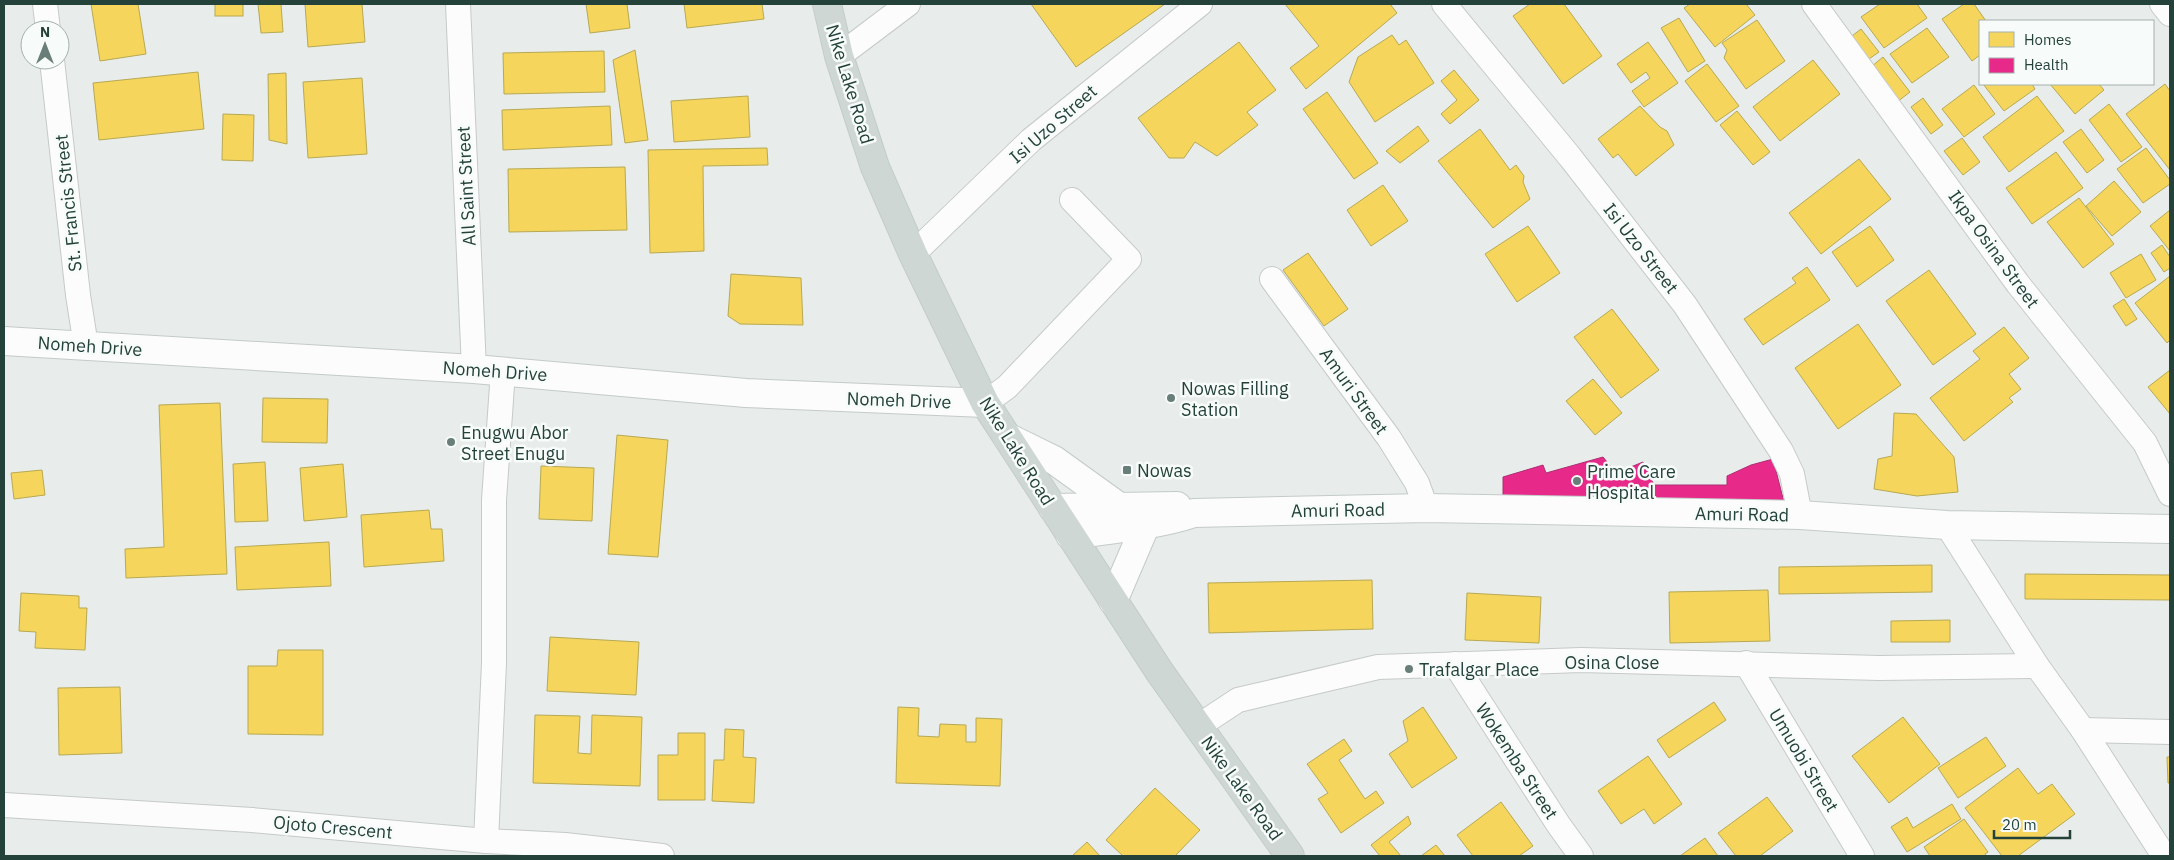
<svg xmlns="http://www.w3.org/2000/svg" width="2174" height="860" font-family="'IBM Plex Sans',sans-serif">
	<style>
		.homes { fill: #f6d55c; stroke: #b7a952 }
		.health { fill: #e7298a; stroke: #ac3072 }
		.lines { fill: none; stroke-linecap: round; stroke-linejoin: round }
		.minor-casing { stroke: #c5cac8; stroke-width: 26 }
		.secondary-casing { stroke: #c3cbc8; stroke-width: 30 }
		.primary-casing { stroke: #c3ccc9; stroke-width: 30 }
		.minor { stroke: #fcfcfc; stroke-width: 24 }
		.secondary { stroke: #fcfcfc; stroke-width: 28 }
		.primary { stroke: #cfd7d5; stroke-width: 28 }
		.poi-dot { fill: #697e78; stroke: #f7fbf9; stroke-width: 2 }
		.labels { text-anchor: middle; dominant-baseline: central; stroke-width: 5; stroke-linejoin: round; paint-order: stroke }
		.street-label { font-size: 18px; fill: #24423a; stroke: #f7fbf9 }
		.poi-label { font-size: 18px; fill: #24423a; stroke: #f7fbf9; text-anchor: start }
	</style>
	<rect width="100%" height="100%" fill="#e8edeb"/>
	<g class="homes">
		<path d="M91,4H138L146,54L100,61Z"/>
		<rect x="215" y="4" width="28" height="12"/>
		<path d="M258,4H281L283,32L261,33Z"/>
		<path d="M305,4H362L365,42L308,47Z"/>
		<path d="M586,4H627L630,28L590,33Z"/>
		<path d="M684,4H762L764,19L687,28Z"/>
		<path d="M1031,4H1165L1076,67Z"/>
		<path d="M1285,4H1390L1397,13L1306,89L1290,68L1319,46Z"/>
		<path d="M1530,4H1564L1602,56L1563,84L1513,16Z"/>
		<path d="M1690,4H1746L1755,15L1715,47L1684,8Z"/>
		<path d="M1880,4H1917L1927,18L1884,48L1861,17Z"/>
		<path d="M1964,4H1974L1986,21H1980V55L1972,61L1942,19Z"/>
		<path d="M1679,18L1705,61L1688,72L1661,28Z"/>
		<path d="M1757,20L1785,61L1746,89L1724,58L1727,50L1722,43Z"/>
		<path d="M1927,28L1949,57L1912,83L1890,54Z"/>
		<path d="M1861,29L1879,52L1866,61L1848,39Z"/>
		<path d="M1392,35L1399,45L1406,40L1434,83L1375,122L1349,82L1358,57Z"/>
		<path d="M1239,42L1276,90L1247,112L1258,125L1217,156L1195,142L1184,158H1169L1138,118Z"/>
		<path d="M1648,42L1678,83L1644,107L1632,91L1650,78L1646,72L1631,83L1617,64Z"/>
		<path d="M635,50L648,140L625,143L613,60Z"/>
		<path d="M604,51L605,92L504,94L503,53Z"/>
		<path d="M1883,57L1910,92L1897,102L1871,67Z"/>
		<path d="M1813,60L1840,94L1780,141L1753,107Z"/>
		<path d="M1707,64L1739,106L1716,122L1685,81Z"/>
		<path d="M1454,70L1479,100L1450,124L1441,114L1457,100L1441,81Z"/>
		<path d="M198,72L204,129L99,140L93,83Z"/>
		<path d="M286,73L287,144L269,140L268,74Z"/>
		<path d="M362,78L367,154L308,158L303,82Z"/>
		<path d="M1983,84H2032L2035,89L2004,111Z"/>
		<path d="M2050,84H2099L2104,90L2075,114Z"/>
		<path d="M2165,84L2170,91V170L2126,114Z"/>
		<path d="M1974,85L1995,114L1964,137L1942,109Z"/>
		<path d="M1327,92L1378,163L1354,179L1303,109Z"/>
		<path d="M748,96L750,137L674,142L671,101Z"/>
		<path d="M2037,96L2064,131L2009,172L1983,137Z"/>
		<path d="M1923,98L1943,125L1931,134L1911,107Z"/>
		<path d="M2109,104L2142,147L2121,162L2089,120Z"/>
		<path d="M610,106L612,145L503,150L502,110Z"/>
		<path d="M1640,106L1660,127L1667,131L1674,145L1636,176L1618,154L1613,158L1598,139Z"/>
		<path d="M1737,111L1770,152L1753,165L1720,125Z"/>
		<path d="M223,114L254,115L253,161L222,160Z"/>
		<path d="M1418,126L1429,141L1400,163L1386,151Z"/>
		<path d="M1480,129L1510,170L1516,165L1524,176L1523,182L1530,199L1493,228L1438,161Z"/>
		<path d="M2081,129L2104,160L2087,173L2063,142Z"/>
		<path d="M1962,138L1980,162L1963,175L1944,151Z"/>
		<path d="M767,148L768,165L703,166L704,251L650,253L648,150Z"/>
		<path d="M2146,148L2170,180V184L2143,203L2117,169Z"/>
		<path d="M2056,152L2083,188L2032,224L2006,188Z"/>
		<path d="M1859,159L1891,199L1821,254L1789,213Z"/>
		<path d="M625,167L627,230L509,232L508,169Z"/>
		<path d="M2114,181L2141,212L2112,236L2086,206Z"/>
		<path d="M1383,185L1408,221L1371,246L1347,210Z"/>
		<path d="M2079,198L2114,244L2083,268L2047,222Z"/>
		<path d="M2170,210V251L2150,226Z"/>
		<path d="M1528,226L1560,273L1517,302L1485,254Z"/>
		<path d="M1870,226L1894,260L1857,287L1832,252Z"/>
		<path d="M2162,245L2170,257V268L2164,272L2151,253Z"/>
		<path d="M1308,253L1348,309L1324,326L1283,270Z"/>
		<path d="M2141,254L2156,280L2126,298L2110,273Z"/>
		<path d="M1807,267L1830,300L1763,345L1744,319L1796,283L1792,278Z"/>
		<path d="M1929,270L1976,334L1933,365L1886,301Z"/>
		<path d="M731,274L801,278L803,325L740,324L728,316Z"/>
		<path d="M2170,276V340L2167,343L2135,303Z"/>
		<path d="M2124,299L2137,319L2126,326L2113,306Z"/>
		<path d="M1612,309L1659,370L1621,398L1574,337Z"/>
		<path d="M1858,324L1901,385L1838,429L1795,368Z"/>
		<path d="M2004,327L2029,358L2009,374L2021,389L2009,398L2013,402L1964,441L1930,398L1980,359L1973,351Z"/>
		<path d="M2170,370V414L2148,387Z"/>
		<path d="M1593,379L1622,413L1595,435L1566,401Z"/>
		<path d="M263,398L328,399L327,443L262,442Z"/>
		<path d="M220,403L227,574L126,578L125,549L164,547L159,405Z"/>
		<path d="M1894,413L1916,414L1954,457L1958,492L1917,496L1874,489L1878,459L1892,456Z"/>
		<path d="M617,435L668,440L658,557L608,554Z"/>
		<path d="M265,462L268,521L235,522L233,464Z"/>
		<path d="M343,464L347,517L304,521L300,468Z"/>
		<path d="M541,466L594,468L592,521L539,519Z"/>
		<path d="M42,470L45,495L14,499L11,473Z"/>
		<path d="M429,510L431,529H442L444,561L364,567L361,515Z"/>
		<path d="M329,542L331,586L237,590L235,547Z"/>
		<path d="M1932,565V592L1779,594V567Z"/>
		<path d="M2025,574L2170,575V600L2025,599Z"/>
		<path d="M1372,580L1373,629L1209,633L1208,583Z"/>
		<path d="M1768,590L1770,641L1670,643L1669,592Z"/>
		<path d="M21,593L79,596V608H87L85,650L35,648L36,632L19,631Z"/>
		<path d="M1467,593L1541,597L1539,643L1465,640Z"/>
		<path d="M1950,620V642H1891V621Z"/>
		<path d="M550,637L639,642L636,695L547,691Z"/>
		<path d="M278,650H323V735L248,734V666H277Z"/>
		<path d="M120,687L122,753L59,755L58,688Z"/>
		<path d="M1714,702L1726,720L1669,758L1657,740Z"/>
		<path d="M898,707L919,708L918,736L939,737L940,724L966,725V742H976V718L1002,719L1000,786L896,783Z"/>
		<path d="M1423,707L1457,758L1412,788L1389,754L1408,741L1403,721Z"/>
		<path d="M535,715L580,716L578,753L591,754L592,715L642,717L640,786L533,783Z"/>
		<path d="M1903,717L1940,764L1889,803L1852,756Z"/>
		<path d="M725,729L744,730L743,757L756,758L754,803L712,801L714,760H724Z"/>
		<path d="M678,733H705V800H658V755H678Z"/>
		<path d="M1986,737L2006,766L1958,798L1938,768Z"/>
		<path d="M1344,739L1352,751L1339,760L1365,799L1376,791L1384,803L1341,833L1318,799L1328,793L1307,764Z"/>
		<path d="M1648,756L1682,804L1654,824L1644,809L1621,824L1598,791Z"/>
		<path d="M2167,757H2170V783H2168Z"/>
		<path d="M2018,768L2038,794L2052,784L2075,814L2018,856H2002L1965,808Z"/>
		<path d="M1155,788L1200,830L1175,856H1123L1106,840Z"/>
		<path d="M1767,797L1793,831L1760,856H1736L1718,833Z"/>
		<path d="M1501,802L1533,846L1519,856H1473L1457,835Z"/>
		<path d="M1952,804L1961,819L1907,852L1891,827L1907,817L1913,828Z"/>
		<path d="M1408,816L1411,824L1389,842L1401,856H1380L1371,845Z"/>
		<path d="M1964,819L1988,852L1985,854L1986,856H1930L1924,847Z"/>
		<path d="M1705,838L1718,856H1680Z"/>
		<path d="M1087,842L1100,856H1072Z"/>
		<path d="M1436,845L1445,856H1421Z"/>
	</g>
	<path class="health" d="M1603,457L1616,473L1643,462L1654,485H1727V476L1751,465L1773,459L1786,510L1503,501V477L1543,465L1546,473Z"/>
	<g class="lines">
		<g class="minor-casing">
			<g id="minor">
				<path d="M45,4L48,30"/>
				<path d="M458,4L474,369"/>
				<path d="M1444,4L1570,157L1685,305L1781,451L1792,474L1800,515"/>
				<path d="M1814,4L2018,284L2145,443L2170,494"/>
				<path d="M2162,4L2170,14"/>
				<path d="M839,56L908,4"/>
				<path d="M52,60L78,295L86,346"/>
				<path d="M913,254L1031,140L1200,4"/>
				<path d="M1272,279L1389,438L1417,483L1426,508"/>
				<path d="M985,403L1007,387L1129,259L1072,200"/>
				<path d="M1947,525L2037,666L2083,730L2164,856"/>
				<path d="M1746,663L1862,856"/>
				<path d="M1455,664L1558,824L1581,856"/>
				<path d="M1197,727L1238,700L1378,667L1581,660L1879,668L2037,666"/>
				<path d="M2083,730L2170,732"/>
				<path d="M4,805L252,820L486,841L565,845L662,856"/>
				<path d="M486,841L494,663V500L503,371"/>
			</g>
		</g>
		<g class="secondary-casing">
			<g id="secondary">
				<path d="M4,341L474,369L746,393L985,403"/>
				<path d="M1007,437L1054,460L1118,506"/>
				<path d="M1053,508L1177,506"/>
				<path d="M1070,535C1111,529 1155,526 1194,513L1426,508L1800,515L1947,525L2170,529"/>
				<path d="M1113,601L1146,524"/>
			</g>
		</g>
		<g class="primary-casing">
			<path id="primary" d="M827,4L839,56L875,167L913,254L985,403L1159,671L1290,856"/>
		</g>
		<use href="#minor" class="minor"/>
		<use href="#secondary" class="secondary"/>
		<use href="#primary" class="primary"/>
	</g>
	<g class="poi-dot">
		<circle cx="1171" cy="398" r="5"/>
		<circle cx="451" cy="442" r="5"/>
		<rect x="1122" y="465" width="10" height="10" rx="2.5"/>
		<circle cx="1577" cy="481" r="5"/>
		<circle cx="1409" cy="669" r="5"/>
	</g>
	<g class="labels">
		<g class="street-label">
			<text transform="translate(850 84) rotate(73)">Nike Lake Road</text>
			<text transform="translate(1053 124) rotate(-41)">Isi Uzo Street</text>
			<text transform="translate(466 186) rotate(-93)">All Saint Street</text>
			<text transform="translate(68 203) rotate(-96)">St. Francis Street</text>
			<text transform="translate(1641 248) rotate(52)">Isi Uzo Street</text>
			<text transform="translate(1994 249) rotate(54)">Ikpa Osina Street</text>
			<text transform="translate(90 346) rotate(4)">Nomeh Drive</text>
			<text transform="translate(495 371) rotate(4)">Nomeh Drive</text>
			<text transform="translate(1354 391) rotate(54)">Amuri Street</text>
			<text transform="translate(899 400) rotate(2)">Nomeh Drive</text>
			<text transform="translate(1017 451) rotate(58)">Nike Lake Road</text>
			<text transform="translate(1338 510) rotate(-1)">Amuri Road</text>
			<text transform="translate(1742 514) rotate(1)">Amuri Road</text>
			<text x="1612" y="662">Osina Close</text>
			<text transform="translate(1804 760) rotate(59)">Umuobi Street</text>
			<text transform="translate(1517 761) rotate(57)">Wokemba Street</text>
			<text transform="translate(1242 788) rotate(54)">Nike Lake Road</text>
			<text transform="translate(333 827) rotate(5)">Ojoto Crescent</text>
		</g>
		<g class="poi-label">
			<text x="1181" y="388">Nowas Filling<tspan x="1181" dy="21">Station</tspan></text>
			<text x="461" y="432">Enugwu Abor<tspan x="461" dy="21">Street Enugu</tspan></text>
			<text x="1137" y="470">Nowas</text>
			<text x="1587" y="471">Prime Care<tspan x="1587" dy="21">Hospital</tspan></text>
			<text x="1419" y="669">Trafalgar Place</text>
		</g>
	</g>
	<rect width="2174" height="860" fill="none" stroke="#24423a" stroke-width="10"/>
	<rect x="1979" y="20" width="175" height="65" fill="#f7fbf9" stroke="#a3b1ad"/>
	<rect x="1989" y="32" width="25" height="15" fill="#f6d55c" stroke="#a3b1ad"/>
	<text x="2024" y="45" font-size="15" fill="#24423a">Homes</text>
	<rect x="1989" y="58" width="25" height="15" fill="#e7298a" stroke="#a3b1ad"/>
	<text x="2024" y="70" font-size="15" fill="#24423a">Health</text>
	<g transform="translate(45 45)"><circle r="24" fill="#f7fbf9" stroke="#a3b1ad"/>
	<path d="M0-4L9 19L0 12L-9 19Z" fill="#697e78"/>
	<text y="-8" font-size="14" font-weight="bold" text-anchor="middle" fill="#24423a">N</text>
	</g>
	<path d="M1994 830v8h76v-8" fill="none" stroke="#24423a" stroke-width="2.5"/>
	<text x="2002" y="830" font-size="15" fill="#24423a" stroke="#f7fbf9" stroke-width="4" paint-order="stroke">20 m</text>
</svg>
